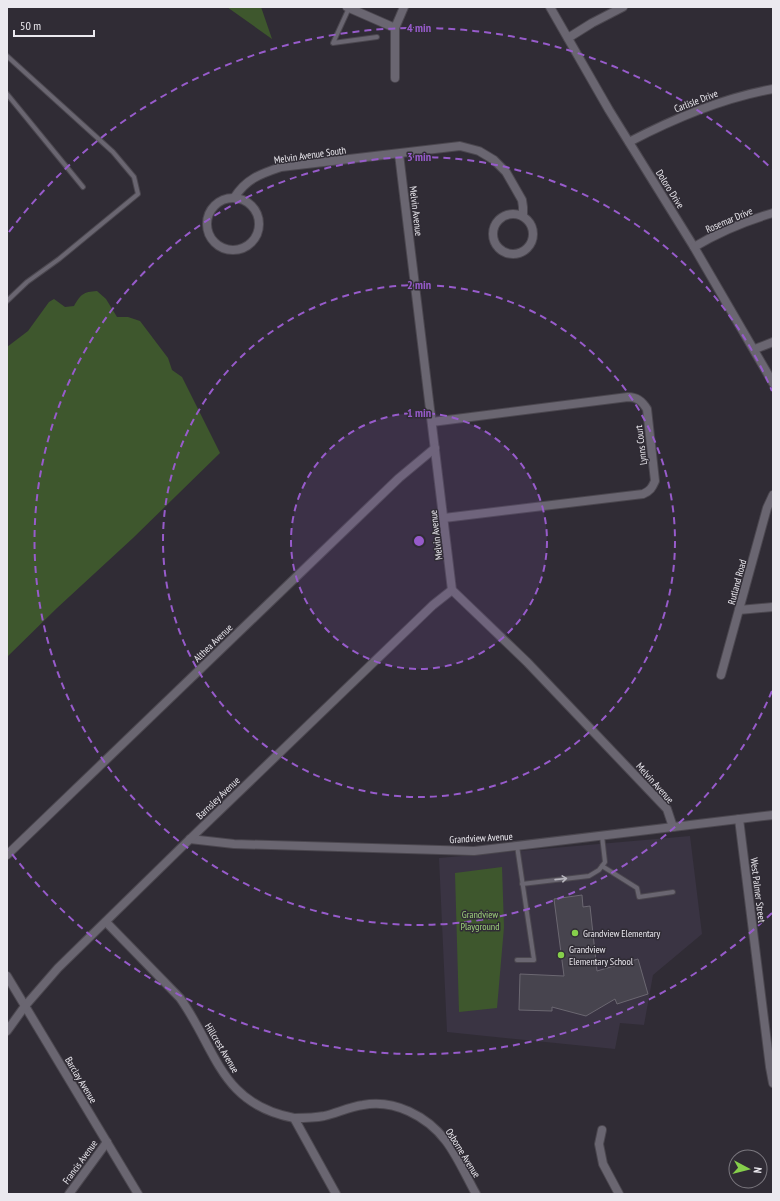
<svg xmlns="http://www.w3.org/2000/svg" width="780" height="1201" font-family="'PT Sans Narrow',sans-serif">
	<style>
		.built { fill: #3a3443 }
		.green { fill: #3e572d }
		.building { fill: #47444e; stroke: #6b6771 }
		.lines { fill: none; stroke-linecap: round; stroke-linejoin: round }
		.service-casing { stroke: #4b474f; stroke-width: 6 }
		.minor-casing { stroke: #4b474f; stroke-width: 10 }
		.service { stroke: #6a6671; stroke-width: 4 }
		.minor { stroke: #6a6671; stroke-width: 8 }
		.oneway { stroke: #b7b5bd }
		.ring { fill: none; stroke: #975bcb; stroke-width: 2; stroke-dasharray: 7 5 }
		.poi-dot { fill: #86cf4b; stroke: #302c35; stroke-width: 1.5 }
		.labels { text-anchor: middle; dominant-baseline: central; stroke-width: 3; stroke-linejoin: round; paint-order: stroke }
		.street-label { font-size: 10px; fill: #ebe9ef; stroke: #302c35 }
		.park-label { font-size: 10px; fill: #9dd07a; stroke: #302c35 }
		.poi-label { font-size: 10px; fill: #ebe9ef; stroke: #302c35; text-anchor: start }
		.centre { fill: #975bcb; stroke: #302c35; stroke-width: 2 }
		.ring-label { font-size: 12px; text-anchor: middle; font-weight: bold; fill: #975bcb; stroke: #302c35; stroke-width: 3; stroke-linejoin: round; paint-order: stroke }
	</style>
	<rect width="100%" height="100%" fill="#302c35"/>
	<path class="built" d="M690,836L702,934L653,975L644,1025L620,1023L615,1049L447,1032L439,858Z"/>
	<g class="green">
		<path d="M227,7H261L272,39Z"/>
		<path d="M97,291L106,299L117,317H128L140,321L168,358L172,370L182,377L220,453L133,538L57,608L7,657V347L28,331L49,302L54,299L65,307L74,306C81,294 83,292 97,291Z"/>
		<path d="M502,867L504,927L497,1008L459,1012L455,873Z"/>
	</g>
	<path class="building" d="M582,895L583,907L590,906L597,971L638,959L648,994L617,1004L615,999L586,1016L552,1007V1011L519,1010L520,974L564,976L554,899Z"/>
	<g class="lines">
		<g class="service-casing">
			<g id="service">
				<path d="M349,8L333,43L377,37"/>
				<path d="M7,56L113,152L134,177L138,194L59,259L27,282L7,301"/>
				<path d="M7,94L83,187"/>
				<path d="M517,846L534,960H517"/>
				<path d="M602,866L637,888L639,897L673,892"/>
				<path d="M522,884L589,876L599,870L605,862L602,836"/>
			</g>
		</g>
		<g class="minor-casing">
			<g id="minor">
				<path d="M347,7L395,28"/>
				<path d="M550,7L609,110L694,247L773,383"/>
				<path d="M568,38L592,23L623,7"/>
				<path d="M395,78V28L404,7"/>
				<path d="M629,142C675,118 722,98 773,89"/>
				<path d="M399,154L452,590L527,662L667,809L673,827"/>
				<path d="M234,198C246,179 260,174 281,167L460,146L479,151L494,160L506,172L522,200L523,207V216"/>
				<circle cx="233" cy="224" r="26"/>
				<circle cx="513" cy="234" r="20"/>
				<path d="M694,247C719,232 745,221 773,213"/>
				<path d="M755,349L773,342"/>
				<path d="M432,422L628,397C637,397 642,401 647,409L655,481C652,488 650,491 643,494L444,518"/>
				<path d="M739,610L773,607"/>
				<path d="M721,675L767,508L773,495"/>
				<path d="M739,819L770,1067L773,1083"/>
				<path d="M190,839L234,844L474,851L773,815"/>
				<path d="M7,855L399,478L435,448"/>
				<path d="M106,922L180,998C217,1050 220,1104 294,1118L336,1194"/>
				<path d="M7,976L138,1194"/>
				<path d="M7,1031L25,1006L58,968L190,839L433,605L452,590"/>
				<path d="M294,1118C304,1118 314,1118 324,1116C337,1113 349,1107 363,1105C394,1099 427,1116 446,1141C458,1157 466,1176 476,1194"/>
				<path d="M602,1130L599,1144L603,1164L619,1194"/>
				<path d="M69,1194L107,1142"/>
			</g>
		</g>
		<use href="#service" class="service"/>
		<use href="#minor" class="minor"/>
	</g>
	<defs><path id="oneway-shaft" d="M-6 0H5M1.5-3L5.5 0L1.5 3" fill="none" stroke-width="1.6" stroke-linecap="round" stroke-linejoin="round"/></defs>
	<use class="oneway" href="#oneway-shaft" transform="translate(561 879) rotate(-6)"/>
	<circle cx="419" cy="541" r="128" fill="#975bcb" fill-opacity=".12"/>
	<g class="ring">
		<circle cx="419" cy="541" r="128"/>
		<circle cx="419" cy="541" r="256"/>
		<path d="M772 691A384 384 0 1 1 772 391"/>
		<path d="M772 913A513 513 0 0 1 9 850M9 232A513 513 0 0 1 772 169"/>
	</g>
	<g class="poi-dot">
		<circle cx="575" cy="933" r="4"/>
		<circle cx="561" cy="955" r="4"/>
	</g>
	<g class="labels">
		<g class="street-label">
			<text transform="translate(696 101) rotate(-21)">Carlisle Drive</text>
			<text transform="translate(310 155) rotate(-8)">Melvin Avenue South</text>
			<text transform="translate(670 189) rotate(58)">Doloro Drive</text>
			<text transform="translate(416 211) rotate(83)">Melvin Avenue</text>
			<text transform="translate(729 220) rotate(-23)">Rosemar Drive</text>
			<text transform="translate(641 445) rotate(-97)">Lynns Court</text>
			<text transform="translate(436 535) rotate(-97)">Melvin Avenue</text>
			<text transform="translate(737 582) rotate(-75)">Rutland Road</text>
			<text transform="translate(213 643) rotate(-44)">Althea Avenue</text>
			<text transform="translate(655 783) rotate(48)">Melvin Avenue</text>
			<text transform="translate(218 798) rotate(-44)">Barnsley Avenue</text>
			<text transform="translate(481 838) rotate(-3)">Grandview Avenue</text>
			<text transform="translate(758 890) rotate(83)">West Palmer Street</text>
			<text transform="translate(222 1048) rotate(59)">Hillcrest Avenue</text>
			<text transform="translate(81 1080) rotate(59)">Barclay Avenue</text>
			<text transform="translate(463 1153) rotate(58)">Osborne Avenue</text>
			<text transform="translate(80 1162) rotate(-54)">Francis Avenue</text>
		</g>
		<g class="park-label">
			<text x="480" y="914">Grandview<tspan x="480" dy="12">Playground</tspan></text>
		</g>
		<g class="poi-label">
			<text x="583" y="933">Grandview Elementary</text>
			<text x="569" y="949">Grandview<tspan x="569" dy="12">Elementary School</tspan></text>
		</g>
	</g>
	<circle cx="419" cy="541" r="6" class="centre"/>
	<g class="ring-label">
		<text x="419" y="32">4 min</text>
		<text x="419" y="161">3 min</text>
		<text x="419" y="289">2 min</text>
		<text x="419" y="417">1 min</text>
	</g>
	<rect width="780" height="1201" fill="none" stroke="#ebe9ef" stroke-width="16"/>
	<g transform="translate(748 1169) rotate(97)"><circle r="19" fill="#302c35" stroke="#7b787f"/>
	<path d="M0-3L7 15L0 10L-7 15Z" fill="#86cf4b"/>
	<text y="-6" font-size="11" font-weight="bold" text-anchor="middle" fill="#ebe9ef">N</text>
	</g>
	<path d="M14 30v6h80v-6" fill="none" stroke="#ebe9ef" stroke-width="2"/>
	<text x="20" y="30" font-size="12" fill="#ebe9ef" stroke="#302c35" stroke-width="3" paint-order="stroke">50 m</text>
</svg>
